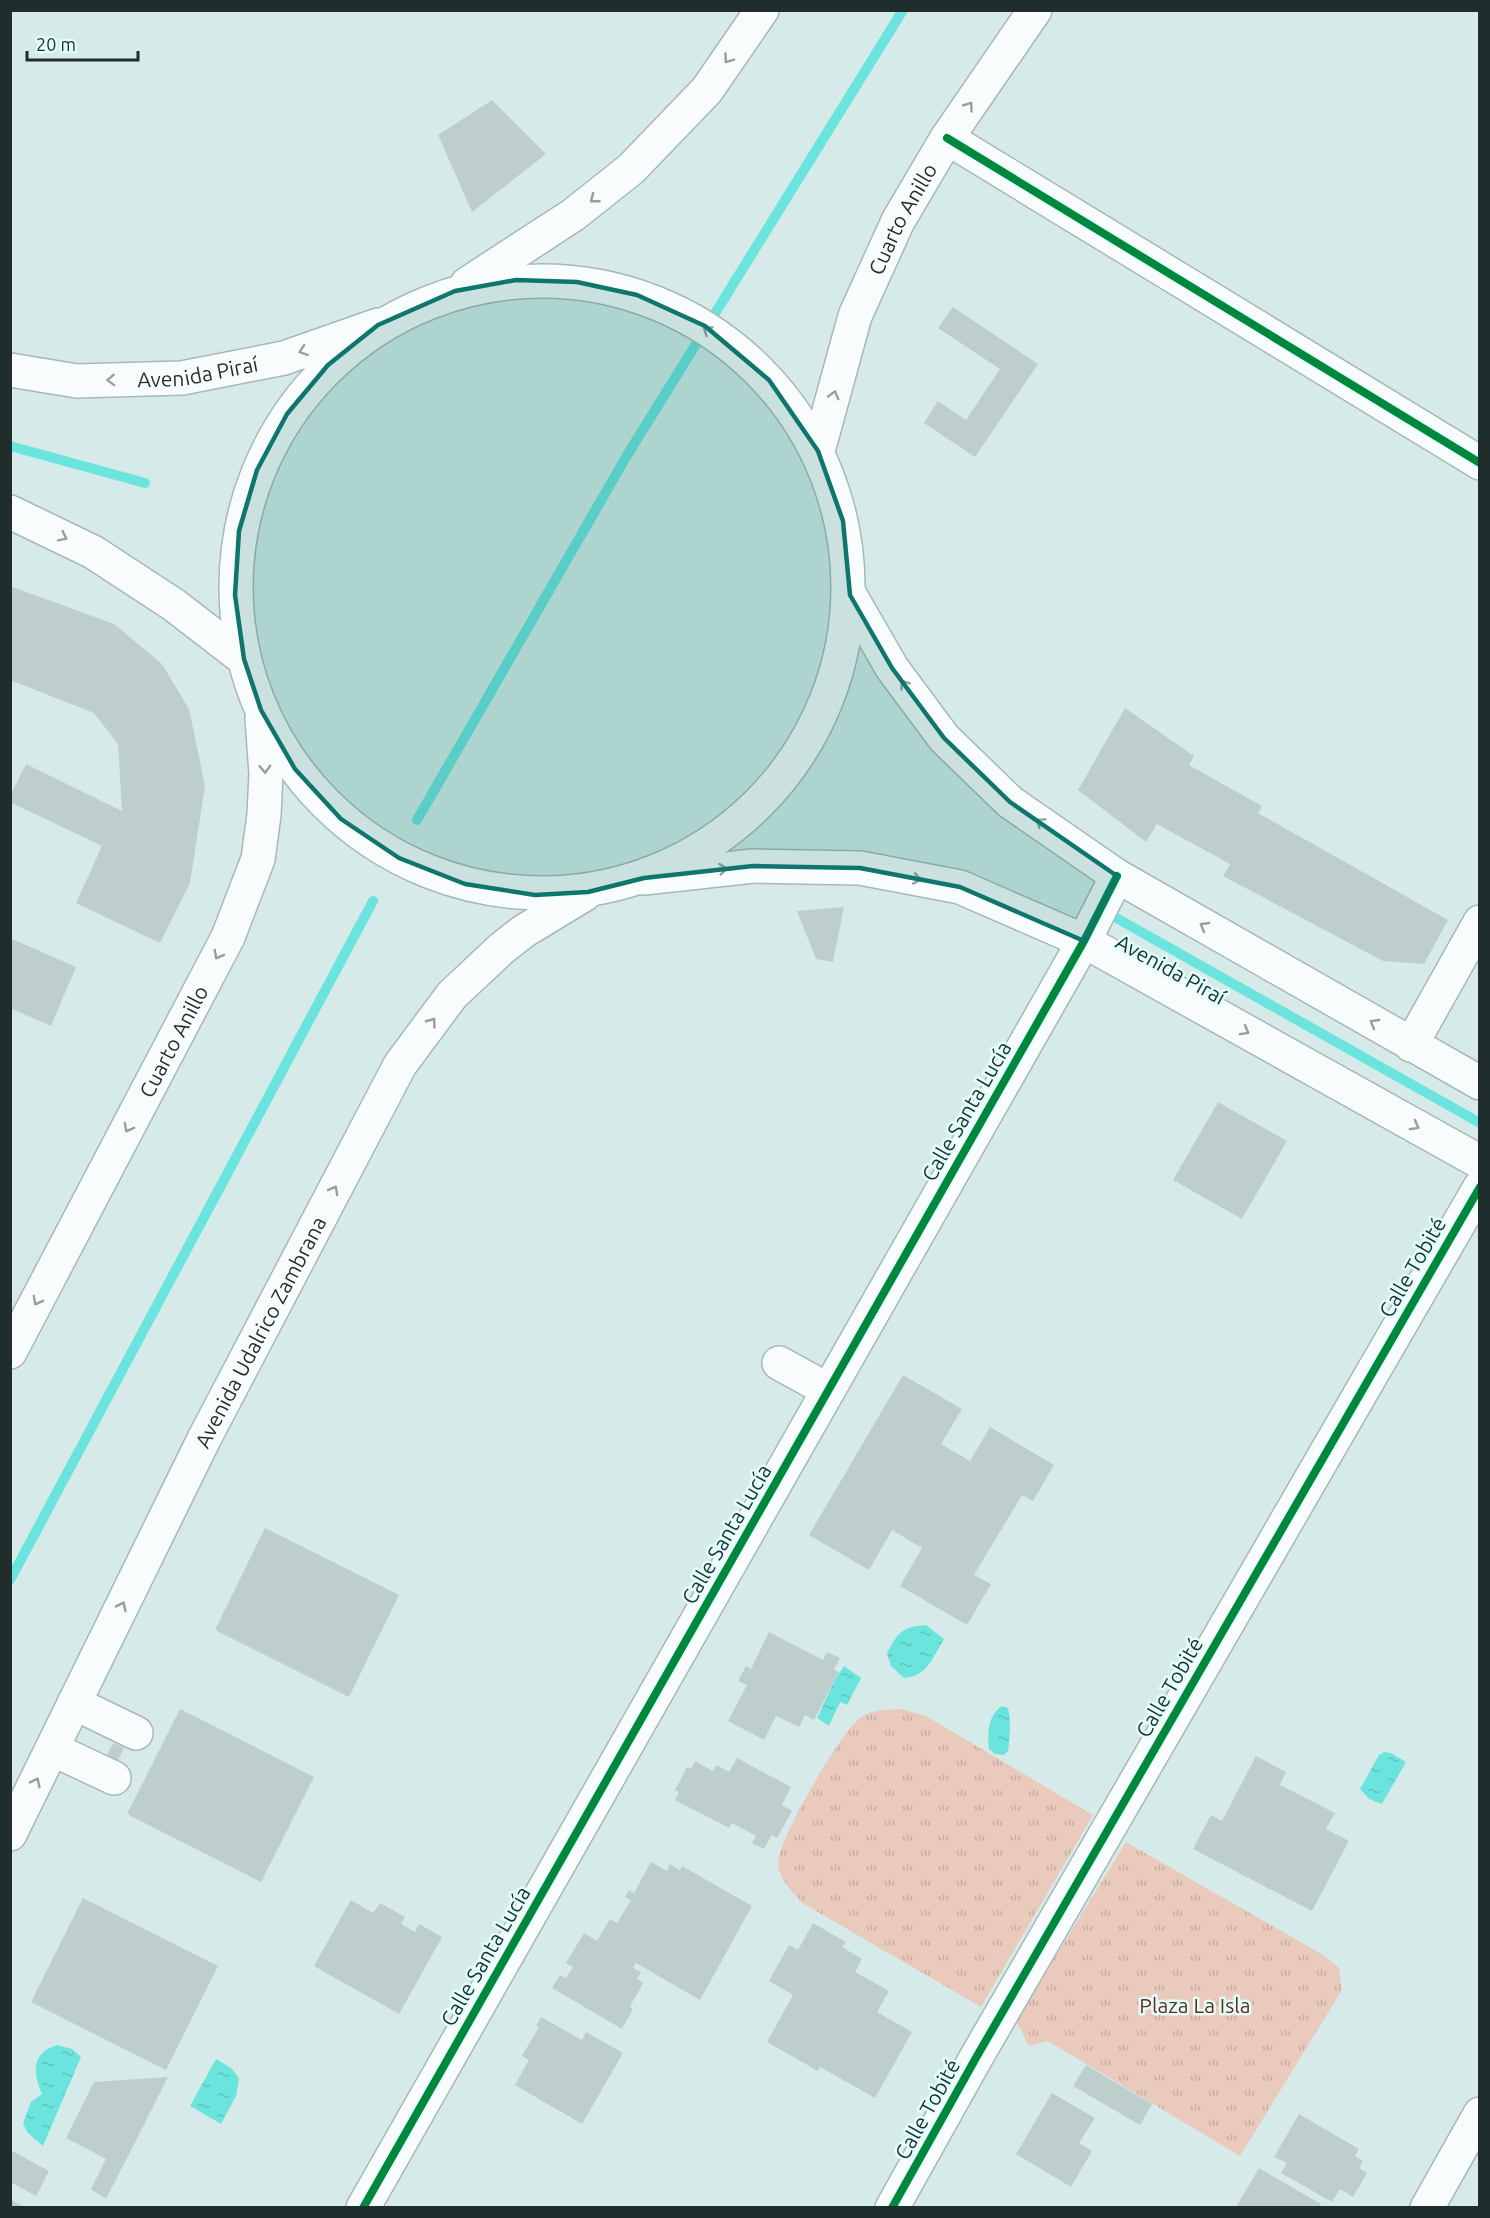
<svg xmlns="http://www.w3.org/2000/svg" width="1490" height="2218" font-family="Ubuntu,sans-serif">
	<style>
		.park { fill: url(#park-tufts) }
		.water { fill: url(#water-ripples) }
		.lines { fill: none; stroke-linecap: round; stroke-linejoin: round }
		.stream { stroke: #6ce4de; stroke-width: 10 }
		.building { fill: #bececd }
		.street-casing { stroke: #a8b8b7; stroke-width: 36 }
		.secondary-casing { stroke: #a8b8b7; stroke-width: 36 }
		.highway-casing { stroke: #a8b8b7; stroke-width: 36 }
		.street { stroke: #f9fcfc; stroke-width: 33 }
		.secondary { stroke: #f9fcfc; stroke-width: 33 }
		.highway { stroke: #f9fcfc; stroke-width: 33 }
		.cycleway-casing { stroke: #e1fffc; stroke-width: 11 }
		.cycleway { stroke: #00873e; stroke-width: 8 }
		.oneway { stroke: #979f9e }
		.marked { fill: #0f766e; fill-opacity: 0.2; stroke: #0f766e; stroke-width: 4.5; stroke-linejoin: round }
		.labels { text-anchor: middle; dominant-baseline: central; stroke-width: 5; stroke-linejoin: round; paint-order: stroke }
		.street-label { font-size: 21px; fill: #1f2d2c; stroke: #e1fffc }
		.park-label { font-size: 21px; fill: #6a2b16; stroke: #e1fffc }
	</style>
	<defs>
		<pattern id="park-tufts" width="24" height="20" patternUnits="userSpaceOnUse" patternTransform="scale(1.5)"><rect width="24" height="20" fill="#e9cabc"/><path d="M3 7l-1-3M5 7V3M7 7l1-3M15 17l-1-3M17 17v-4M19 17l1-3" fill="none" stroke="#c7aea2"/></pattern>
		<pattern id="water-ripples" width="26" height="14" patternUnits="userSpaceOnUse" patternTransform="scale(1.5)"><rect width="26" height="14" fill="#6ce4de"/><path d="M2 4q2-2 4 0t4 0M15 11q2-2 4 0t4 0" fill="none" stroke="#5dc4bf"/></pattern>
	</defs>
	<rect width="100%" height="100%" fill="#d6ebe9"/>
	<g class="park">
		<path d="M901,1709L926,1716L1093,1815L981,2007L804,1904C794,1895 778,1878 778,1863C779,1838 841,1731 861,1717C873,1709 888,1710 901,1709Z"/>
		<path d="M1126,1842L1323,1955L1339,1968L1342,1990L1240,2156L1048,2041L1029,2046L1016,2021Z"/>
	</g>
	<g class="water">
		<path d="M926,1625L944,1639C933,1657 927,1677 904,1678L891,1666L887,1653C898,1633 901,1627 926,1625Z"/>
		<path d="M844,1666L861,1678L847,1705L840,1702L829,1726L817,1718L836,1678Z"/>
		<path d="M1002,1706L1008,1708C1011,1720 1010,1738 1008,1751L1004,1755L995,1754L989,1749C987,1733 988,1715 1002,1706Z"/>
		<path d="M1384,1752L1391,1753L1406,1762L1382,1804L1369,1799L1360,1789L1379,1755Z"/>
		<path d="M57,2045L72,2049L81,2057L43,2146L27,2132L23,2123L31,2102L42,2094C33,2072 31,2053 57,2045Z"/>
		<path d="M216,2059L231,2068L239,2078L236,2096L221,2124L190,2106Z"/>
	</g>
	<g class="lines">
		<g class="stream">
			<path d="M10,446L145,483"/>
			<path d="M417,820L626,457L903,10"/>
			<path d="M1104,911L1480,1123"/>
			<path d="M10,1580L373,901"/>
		</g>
	</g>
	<g class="building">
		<path d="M492,100L546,154L472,212L438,135Z"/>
		<path d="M953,307L1038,364L975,457L924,423L938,401L966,420L1000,369L938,328Z"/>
		<path d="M10,586L114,624L162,664L189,709L205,786L190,883L160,943L76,903L102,846L10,802V796L26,764L122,811L118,744L94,713L10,680Z"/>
		<path d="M1125,708L1194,756L1189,765L1262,806L1258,813L1448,920L1424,964L1383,961L1223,876L1230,864L1157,824L1146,842L1078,790Z"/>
		<path d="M844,907L833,962L816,959L797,911Z"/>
		<path d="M10,938L76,967L51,1026L10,1008Z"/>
		<path d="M1218,1102L1287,1141L1242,1219L1173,1180Z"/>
		<path d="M903,1375L962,1409L941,1444L970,1461L990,1427L1054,1465L1033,1501L1022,1495L974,1575L991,1584L967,1625L900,1586L922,1548L892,1530L869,1570L809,1535Z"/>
		<path d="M265,1528L399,1595L349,1697L215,1630Z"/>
		<path d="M769,1632L823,1660L827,1652L840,1658L834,1669L839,1672L814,1720L805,1715L799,1727L776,1716L764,1740L728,1721L747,1685L738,1681L746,1666L751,1669Z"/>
		<path d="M180,1709L314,1777L261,1882L127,1814Z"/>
		<path d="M113,1743L124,1748L116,1764L105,1759Z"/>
		<path d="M1256,1756L1286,1772L1280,1785L1335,1813L1326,1829L1349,1841L1312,1911L1193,1849L1211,1815L1222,1821Z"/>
		<path d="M737,1758L791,1787L782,1805L792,1811L777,1838L772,1835L764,1849L752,1843L756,1836L732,1823L729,1828L675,1800L679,1792L675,1790L687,1767L691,1769L695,1761L713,1771L716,1765L729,1772Z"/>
		<path d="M651,1862L667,1871L670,1864L680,1870L682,1866L752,1906L700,2000L636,1963L633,1968L641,1972L637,1979L643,1983L630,2006L633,2009L622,2029L552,1988L560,1975L566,1978L573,1967L566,1963L584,1933L597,1941L610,1919L617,1923L631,1900L625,1897L629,1890L634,1893Z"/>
		<path d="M83,1898L218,1966L166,2070L31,2002Z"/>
		<path d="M351,1900L373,1913L380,1903L405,1917L401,1924L415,1932L419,1924L442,1937L399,2014L314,1966Z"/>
		<path d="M813,1923L846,1942L842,1947L862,1959L855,1972L889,1991L877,2012L912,2032L875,2098L820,2067L818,2071L767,2042L793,1995L769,1981L789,1945L798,1950Z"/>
		<path d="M541,2017L582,2040L586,2032L623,2053L582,2124L515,2085L529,2060L522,2056L539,2027L536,2026Z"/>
		<path d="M1086,2065L1152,2104L1140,2125L1073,2086Z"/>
		<path d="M168,2077L125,2162L106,2199L91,2189L106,2159L66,2138L94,2082Z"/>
		<path d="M1052,2093L1095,2118L1079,2143L1092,2151L1071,2187L1016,2154Z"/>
		<path d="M1299,2114L1359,2149L1355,2156L1363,2161L1359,2168L1367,2173L1353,2197L1340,2189L1332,2202L1281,2173L1287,2163L1274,2157Z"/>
		<path d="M10,2150L49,2171L36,2196L10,2182Z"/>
		<path d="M1259,2168L1321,2204L1319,2208L1236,2207Z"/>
		<path d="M10,2199L26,2208H10Z"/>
	</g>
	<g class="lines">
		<g class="street-casing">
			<g id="street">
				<path d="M947,138L1480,463"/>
				<path d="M1411,1045L1480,922"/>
				<path d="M779,1363L828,1390"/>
				<path d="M74,1703L136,1733"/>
				<path d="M52,1749L114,1778"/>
				<path d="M363,2208L1084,941L1117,876"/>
				<path d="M892,2208L977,2056L1480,1187"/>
			</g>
		</g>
		<g class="secondary-casing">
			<g id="secondary">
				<path id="s1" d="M10,370L77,381L182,378L284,358L378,325"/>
				<path d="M10,512L93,552L174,605L244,659"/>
				<path d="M850,595L892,668L944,738L1010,802L1117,876L1480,1083"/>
				<path d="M644,878L753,866L860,868L960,887L1084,941L1480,1162"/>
				<path d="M1427,2208L1480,2114"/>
			</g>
		</g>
		<g class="highway-casing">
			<g id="highway">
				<circle cx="542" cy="587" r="306"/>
				<path d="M467,284L573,215L631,169L707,90L762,10"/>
				<path id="s2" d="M818,451L855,316L898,221L947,138L1035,10"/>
				<path id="s3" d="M10,1352L228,937L258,859L264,815L266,774L262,718"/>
				<path id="s4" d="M10,1834L204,1439L400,1065L452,995L501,949L524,931L585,894"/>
			</g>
		</g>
		<use href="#street" class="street"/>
		<use href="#secondary" class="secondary"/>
		<use href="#highway" class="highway"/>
		<g class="cycleway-casing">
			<g id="cycleway">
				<path d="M947,138L1480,463"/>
				<path d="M363,2208L1084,941L1117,876"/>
				<path d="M892,2208L977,2056L1480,1187"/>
			</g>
		</g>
		<use href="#cycleway" class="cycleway"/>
	</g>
	<defs><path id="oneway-chevron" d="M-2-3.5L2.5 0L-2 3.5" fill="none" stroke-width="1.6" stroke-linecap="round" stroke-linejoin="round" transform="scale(1.5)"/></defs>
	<g class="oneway">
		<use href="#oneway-chevron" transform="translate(728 59) rotate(125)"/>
		<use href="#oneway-chevron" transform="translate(969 106) rotate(-55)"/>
		<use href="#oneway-chevron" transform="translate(594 199) rotate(142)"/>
		<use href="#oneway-chevron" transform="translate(707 330) rotate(-145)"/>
		<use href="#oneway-chevron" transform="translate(303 351) rotate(161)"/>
		<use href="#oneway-chevron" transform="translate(111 380) rotate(178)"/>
		<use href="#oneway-chevron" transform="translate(834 395) rotate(-75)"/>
		<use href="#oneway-chevron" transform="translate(63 537) rotate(26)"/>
		<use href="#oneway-chevron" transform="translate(904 684) rotate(-126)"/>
		<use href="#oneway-chevron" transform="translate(265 769) rotate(88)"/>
		<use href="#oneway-chevron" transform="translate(1040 822) rotate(-145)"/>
		<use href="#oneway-chevron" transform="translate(723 869) rotate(-6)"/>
		<use href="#oneway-chevron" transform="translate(917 879) rotate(11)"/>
		<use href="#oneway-chevron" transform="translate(1204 926) rotate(-150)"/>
		<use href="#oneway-chevron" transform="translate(218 955) rotate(118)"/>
		<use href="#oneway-chevron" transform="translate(432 1022) rotate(-53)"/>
		<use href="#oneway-chevron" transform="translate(1374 1023) rotate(-150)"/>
		<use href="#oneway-chevron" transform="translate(1245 1031) rotate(29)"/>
		<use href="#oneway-chevron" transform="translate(1415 1126) rotate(29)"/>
		<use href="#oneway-chevron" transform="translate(128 1128) rotate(118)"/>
		<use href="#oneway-chevron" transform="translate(334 1190) rotate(-62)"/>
		<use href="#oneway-chevron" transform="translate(37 1301) rotate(118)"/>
		<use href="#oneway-chevron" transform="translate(122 1606) rotate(-64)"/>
		<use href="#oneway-chevron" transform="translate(36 1782) rotate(-64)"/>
	</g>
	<path class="marked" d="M516,280L577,282L637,295L705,326L769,380L818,451L843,521L850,595L892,668L944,738L1010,802L1117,876L1084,941L960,887L860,868L753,866L644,878L588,892L535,895L465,884L399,858L341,819L295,769L261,710L244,659L235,595L239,531L257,470L287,414L328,365L378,325L455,291Z"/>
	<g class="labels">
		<g class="street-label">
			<text stroke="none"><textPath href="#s2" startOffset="248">Cuarto Anillo</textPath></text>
			<text stroke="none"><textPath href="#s1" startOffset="189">Avenida Piraí</textPath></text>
			<text transform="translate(1171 969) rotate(29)">Avenida Piraí</text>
			<text stroke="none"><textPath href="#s3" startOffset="351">Cuarto Anillo</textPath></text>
			<text transform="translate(966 1111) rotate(-60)">Calle Santa Lucía</text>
			<text transform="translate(1412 1267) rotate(-60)">Calle Tobité</text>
			<text stroke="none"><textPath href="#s4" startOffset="561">Avenida Udalrico Zambrana</textPath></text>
			<text transform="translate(726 1534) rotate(-60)">Calle Santa Lucía</text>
			<text transform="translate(1169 1687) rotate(-60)">Calle Tobité</text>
			<text transform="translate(485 1956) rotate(-60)">Calle Santa Lucía</text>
			<text transform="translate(927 2109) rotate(-61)">Calle Tobité</text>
		</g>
		<g class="park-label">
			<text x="1195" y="2005">Plaza La Isla</text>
		</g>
	</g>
	<rect width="1490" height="2218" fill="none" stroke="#1f2d2c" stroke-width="24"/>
	<path d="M27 51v9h111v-9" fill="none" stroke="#1f2d2c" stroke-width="3"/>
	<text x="36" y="51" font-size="18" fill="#1f2d2c" stroke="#e1fffc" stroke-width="4.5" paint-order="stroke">20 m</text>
</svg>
